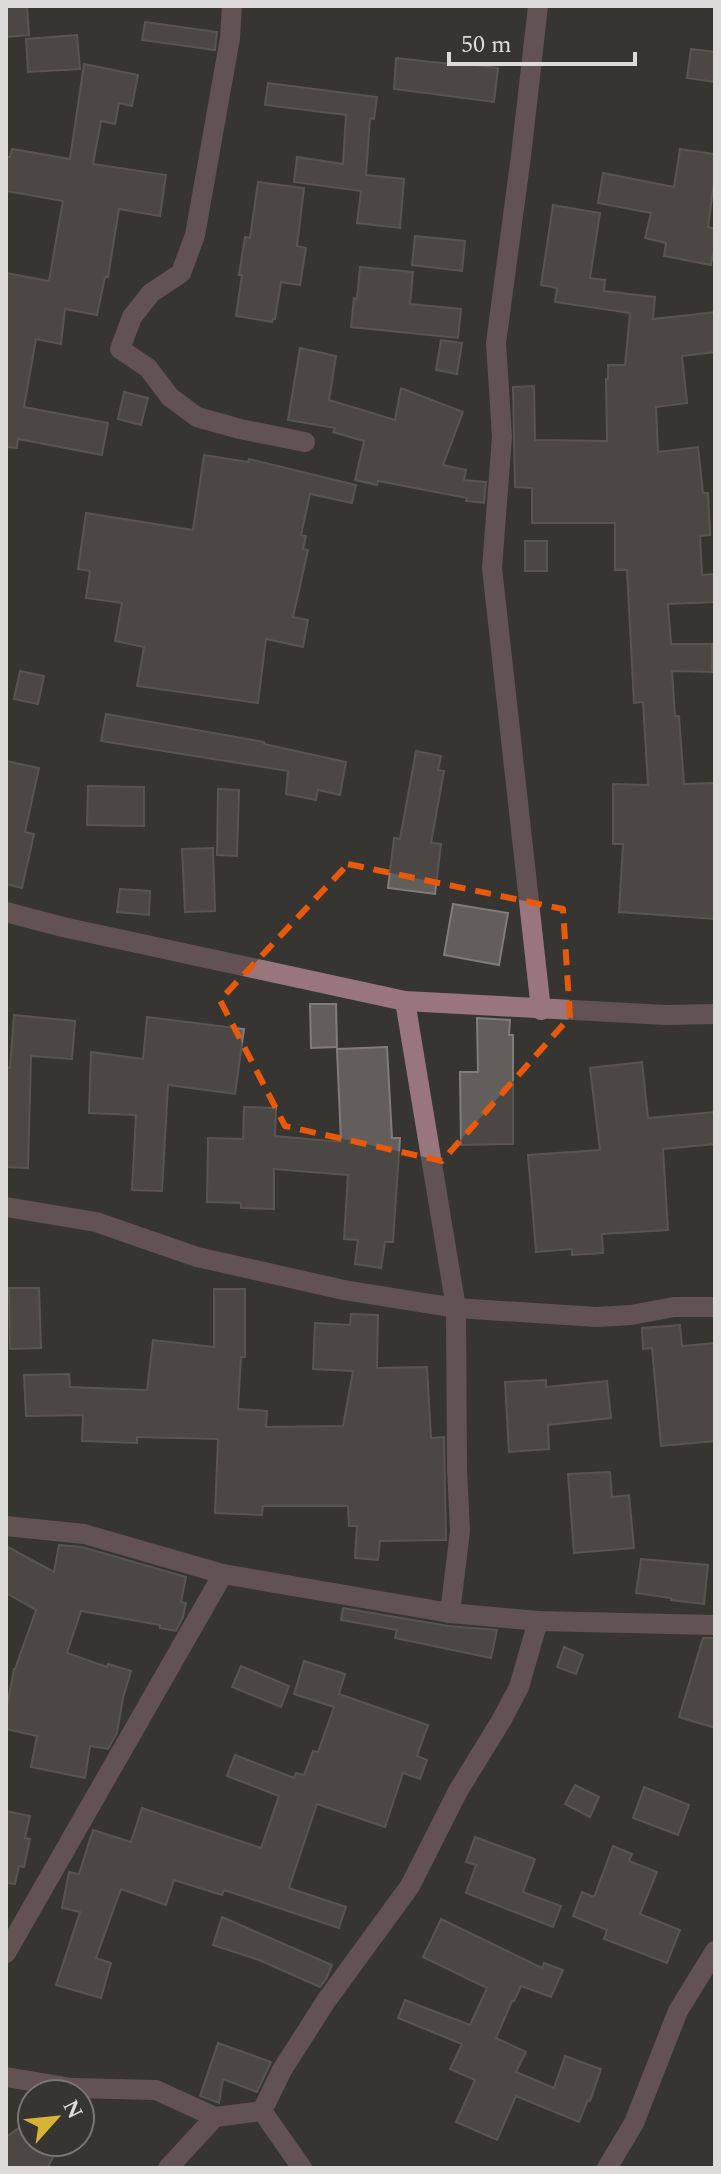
<svg xmlns="http://www.w3.org/2000/svg" width="721" height="2174" font-family="Spectral,serif">
	<style>
		.building { fill: #625e5c; stroke: #807c79; stroke-width: 2 }
		.lines { fill: none; stroke-linecap: round; stroke-linejoin: round }
		.minor { stroke: #99757e; stroke-width: 20 }
		.marked { fill: none; stroke: #e8590c; stroke-width: 6; stroke-dasharray: 16 10; stroke-linejoin: round }
	</style>
	<rect width="100%" height="100%" fill="#363531"/>
	<g class="building">
		<path d="M6,6H27L29,35L6,37Z"/>
		<path d="M145,22L217,32L215,50L142,40Z"/>
		<path d="M77,35L80,69L28,72L26,39Z"/>
		<path d="M691,49L715,52V82L687,78Z"/>
		<path d="M396,58L459,65L460,63L498,68L494,102L394,89Z"/>
		<path d="M84,64L138,75L132,106L119,103L115,124L101,121L93,164L166,175L160,216L119,209L108,277H105L97,315L65,309L61,344L36,339L24,407L108,423L102,455L18,439L17,448L6,447V273L49,281L63,201L6,191V157H10L12,149L70,159Z"/>
		<path d="M268,83L377,97L374,119L370,118L366,175L404,179L400,228L357,223L361,191L294,182L297,157L343,164L346,115L265,105Z"/>
		<path d="M680,149L715,154V174L708,227L715,229V245L711,265L664,256L666,243L645,238L651,213L598,203L603,173L674,187Z"/>
		<path d="M258,182L304,188L297,246L306,248L300,285L281,282L275,319H273L272,322L236,316L242,275H239L245,237L250,238Z"/>
		<path d="M553,205L600,213L590,278L605,280L604,291L655,297L653,319L715,312V352L682,356L687,403L656,407L658,452L698,447L703,493H708L710,535L700,536L702,575L715,574V602L668,604L671,644H712V672L672,671L675,716H679L684,784L715,783V919L619,912L623,844H613V784L648,785L643,702L634,703L627,570H615V523H532V488L515,487L513,387L534,386L535,440L607,441L606,379H608V365H625L630,313L555,302L557,288L541,285Z"/>
		<path d="M415,236L465,241L462,271L412,265Z"/>
		<path d="M360,267L413,272L410,304L461,309L458,338L351,327L354,298L357,299Z"/>
		<path d="M441,340L462,343L457,374L436,370Z"/>
		<path d="M300,348L336,356L329,400L395,420L401,388L463,412L443,465L466,470L464,480L486,482L484,503L466,501L467,498L378,481L377,485L355,480L364,441L333,432L335,428L288,420Z"/>
		<path d="M124,392L148,398L141,425L118,419Z"/>
		<path d="M204,455L248,462L249,459L356,485L352,503L310,494L301,535L306,536L303,549L308,550L293,617L308,620L303,647L266,639L258,703L137,686L144,647L115,641L122,603L86,598L90,571L78,569L86,513L193,530Z"/>
		<rect x="525" y="541" width="22" height="30"/>
		<path d="M20,671L44,676L38,704L14,699Z"/>
		<path d="M106,714L264,742V744L346,762L340,795L318,790L316,800L286,794L288,771L101,741Z"/>
		<path d="M416,751L441,756L438,770L444,771L431,843L441,844L435,894L388,888L394,838L400,839Z"/>
		<path d="M6,761L39,768L25,832L34,834L22,888L6,884Z"/>
		<path d="M88,786L144,787V826L87,825Z"/>
		<path d="M218,789L239,790L237,856L217,855Z"/>
		<path d="M213,848L215,911L185,912L182,849Z"/>
		<path d="M120,889L150,891L149,915L117,912Z"/>
		<path d="M453,904L508,913L499,965L444,955Z"/>
		<path d="M310,1004H336L337,1047L311,1048Z"/>
		<path d="M14,1015L75,1021L72,1059L31,1056L28,1168L6,1167V1067L10,1068Z"/>
		<path d="M147,1017L244,1029L235,1094L168,1085L162,1191L132,1190L136,1115L89,1113L91,1052L143,1059Z"/>
		<path d="M477,1018L510,1020L509,1035H513V1144L461,1145L460,1072H478Z"/>
		<path d="M387,1047L392,1138H400L393,1242H385L381,1268L355,1264L358,1240L344,1239L348,1175L274,1169V1209L241,1208V1203L207,1202L208,1138L243,1139L244,1107L276,1108L275,1136L341,1142L337,1049Z"/>
		<path d="M642,1062L648,1118L715,1112V1144L663,1149L668,1230L602,1234L603,1253L572,1255V1249L536,1252L528,1155L600,1150L590,1068Z"/>
		<path d="M9,1288H39L41,1348L10,1349Z"/>
		<path d="M214,1289H245V1357H241L238,1409L267,1411L266,1427L343,1426L353,1371L313,1369L315,1323L350,1325L351,1314L378,1315L377,1368L427,1367L431,1438L444,1437L446,1540L380,1541L378,1560L355,1558L357,1526H349L348,1506H263L262,1515L215,1513L218,1439L137,1437V1443L82,1441L83,1415L26,1416L24,1375L69,1374L70,1387L147,1390L153,1340L214,1347Z"/>
		<path d="M680,1325L682,1346L715,1343V1441L661,1446L652,1348L643,1349L642,1328Z"/>
		<path d="M546,1380V1387L607,1381L611,1418L548,1425L549,1449L509,1452L505,1382Z"/>
		<path d="M610,1472L612,1497L629,1495L634,1548L574,1553L568,1474Z"/>
		<path d="M59,1545L82,1547L186,1577L181,1602L186,1603L183,1617L176,1631L160,1628V1625L81,1611L67,1653L107,1667L108,1664L131,1671L123,1698L117,1733L108,1749L90,1746L85,1778L31,1767L37,1736L6,1729V1711L14,1669H15L36,1610L6,1593V1546L54,1572Z"/>
		<path d="M641,1559L708,1565L704,1604L671,1600V1598L636,1593Z"/>
		<path d="M343,1608L448,1626L497,1630L491,1658L395,1638L397,1630L341,1620Z"/>
		<path d="M703,1638H715V1728L679,1717Z"/>
		<path d="M564,1647L583,1655L576,1674L557,1667Z"/>
		<path d="M304,1661L345,1674L339,1694L428,1725L417,1756L427,1760L420,1779L403,1773L385,1827L317,1804L289,1888L346,1907L339,1928L224,1890L222,1895L174,1880L166,1905L121,1889L96,1958L111,1963L101,1998L56,1985L80,1912L62,1908L69,1872L79,1874L93,1830L131,1842L142,1808L261,1848L279,1796L227,1776L235,1755L294,1778L296,1773L304,1775L313,1751L318,1752L334,1707L294,1694Z"/>
		<path d="M241,1666L289,1686L281,1707L232,1687Z"/>
		<path d="M575,1785L599,1797L590,1817L565,1804Z"/>
		<path d="M644,1787L689,1805L678,1835L633,1818Z"/>
		<path d="M6,1811L30,1816L25,1838L30,1839L24,1867L19,1866L15,1884L6,1883Z"/>
		<path d="M475,1837L535,1859L523,1892L561,1906L553,1927L466,1893L476,1865L466,1862Z"/>
		<path d="M613,1846L632,1854L629,1861L657,1872L640,1914L680,1930L667,1963L604,1939L607,1930L573,1916L582,1892L594,1897Z"/>
		<path d="M222,1917L332,1965L326,1979L320,1987L259,1960L213,1945Z"/>
		<path d="M441,1919L542,1968L544,1963L563,1970L551,1997L521,1986L514,2001H512L496,2038L526,2052L516,2072L554,2088L565,2056L601,2069L590,2101L588,2100L579,2122L516,2096L497,2140L456,2122L475,2080L450,2069L462,2044L398,2018L405,2000L470,2025L487,1988L423,1957Z"/>
		<path d="M218,2043L271,2062L257,2092L223,2079L219,2103L200,2096Z"/>
		<path d="M23,2125L32,2138V2142H62L47,2168H6V2137Z"/>
	</g>
	<g class="lines">
		<g class="minor">
			<path d="M232,6L230,38L195,235L181,273L151,293L132,317L120,349L148,368L170,397L197,417L240,429L305,442"/>
			<path d="M538,6L521,156L496,343L502,437L492,568L541,1010"/>
			<path d="M6,912L63,927L405,1001L666,1015L715,1014"/>
			<path d="M405,1001L456,1308L457,1469L460,1531L450,1613"/>
			<path d="M6,1207L96,1222L197,1257L344,1290L456,1308L597,1317L631,1315L674,1307H715"/>
			<path d="M6,1526L84,1534L223,1574L450,1613L538,1621L715,1625"/>
			<path d="M6,1953L223,1574"/>
			<path d="M6,2077L72,2088L156,2090L215,2117L262,2111L302,2168"/>
			<path d="M262,2111L282,2070L326,2001L410,1886L458,1791L501,1721L519,1687L538,1621"/>
			<path d="M168,2168L215,2117"/>
			<path d="M607,2168L634,2123L678,2011L715,1951"/>
		</g>
	</g>
	<path d="M0 0H721V2174H0ZM348,864L563,909L570,1017L442,1161L285,1126L220,1000Z" fill="#363531" fill-opacity=".55" fill-rule="evenodd"/>
	<path class="marked" d="M348,864L563,909L570,1017L442,1161L285,1126L220,1000Z"/>
	<rect width="721" height="2174" fill="none" stroke="#dcdbd9" stroke-width="16"/>
	<g transform="translate(56 2118) rotate(63)"><circle r="38" fill="#363531" stroke="#787774" stroke-width="2"/>
	<path d="M0-6L14 30L0 20L-14 30Z" fill="#d9b334"/>
	<text y="-12" font-size="22" font-weight="bold" text-anchor="middle" fill="#dcdbd9">N</text>
	</g>
	<path d="M449 52v12h186v-12" fill="none" stroke="#dcdbd9" stroke-width="4"/>
	<text x="461" y="52" font-size="24" fill="#dcdbd9" stroke="#363531" stroke-width="6" paint-order="stroke">50 m</text>
</svg>
